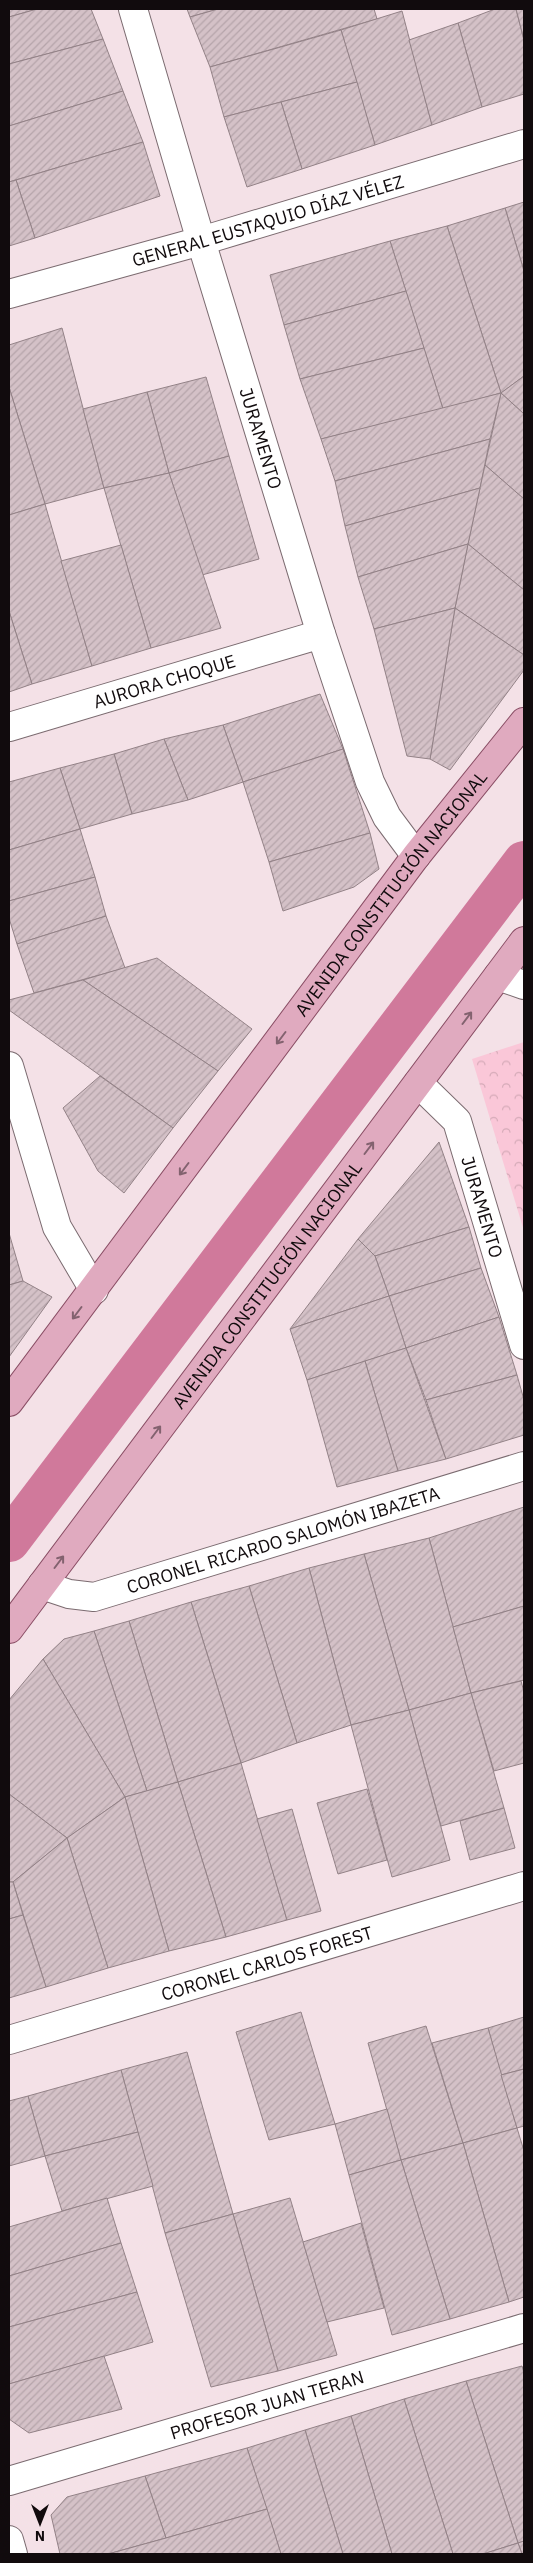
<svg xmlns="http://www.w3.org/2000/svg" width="533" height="2563" font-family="'IBM Plex Sans',sans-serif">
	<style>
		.forest { fill: url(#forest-crowns) }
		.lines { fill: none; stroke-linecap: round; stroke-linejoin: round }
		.canal { stroke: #d0799b; stroke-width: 42 }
		.building { fill: url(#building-hatch); stroke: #938287 }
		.minor-casing { stroke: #7b6b70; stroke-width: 30 }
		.major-casing { stroke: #8a4e65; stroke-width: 30 }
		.minor { stroke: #fff; stroke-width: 28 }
		.major { stroke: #e0aabf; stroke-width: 28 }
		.oneway { stroke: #83626f }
		.labels { text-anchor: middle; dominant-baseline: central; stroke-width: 4; stroke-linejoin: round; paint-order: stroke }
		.street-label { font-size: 18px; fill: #110b0d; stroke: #f4e1e7 }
	</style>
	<defs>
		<pattern id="forest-crowns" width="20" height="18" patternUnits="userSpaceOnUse" patternTransform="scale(1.25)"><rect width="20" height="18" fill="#fac7d8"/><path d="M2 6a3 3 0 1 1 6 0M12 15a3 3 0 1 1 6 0" fill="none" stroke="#d5aab8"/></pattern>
		<pattern id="building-hatch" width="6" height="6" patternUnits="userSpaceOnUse" patternTransform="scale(1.25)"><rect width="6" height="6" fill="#d4c1c7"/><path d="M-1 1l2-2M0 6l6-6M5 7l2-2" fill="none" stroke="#b5a4aa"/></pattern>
	</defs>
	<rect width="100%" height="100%" fill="#f4e1e7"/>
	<path class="forest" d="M524,1042V1231L472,1059Z"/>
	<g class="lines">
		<path class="canal" d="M9,1541L524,862"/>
	</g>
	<g class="building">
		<path d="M9,9H37L9,17Z"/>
		<path d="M37,9H91L103,39L9,64V17Z"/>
		<path d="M187,9H218L190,17Z"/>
		<path d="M218,9H374L377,19L210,67L190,17Z"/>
		<path d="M495,9H516L524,40V94L482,107L458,23Z"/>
		<path d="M516,9H524V40Z"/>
		<path d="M402,11L432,125L375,145L341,30Z"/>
		<path d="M458,23L482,107L432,125L409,40Z"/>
		<path d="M341,30L357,82L224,117L210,67Z"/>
		<path d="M103,39L123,91L9,126V64Z"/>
		<path d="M357,82L375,145L302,169L281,102Z"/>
		<path d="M123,91L143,142L9,182V126Z"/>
		<path d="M281,102L302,169L247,187L224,117Z"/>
		<path d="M143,142L160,196L35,238L16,180Z"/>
		<path d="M16,180L35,238L9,246V182Z"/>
		<path d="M524,202V271L505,208Z"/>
		<path d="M505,208L524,271V376L501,393L447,226Z"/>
		<path d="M447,226L501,393L443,409L390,241Z"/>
		<path d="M390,241L406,291L284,325L270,275Z"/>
		<path d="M406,291L424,348L300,379L284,325Z"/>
		<path d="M62,328L104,488L45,504L9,387V345Z"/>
		<path d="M424,348L443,409L321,439L300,379Z"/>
		<path d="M524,376V414L501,393Z"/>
		<path d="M206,377L229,456L169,473L147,392Z"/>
		<path d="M9,387L45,504L9,515Z"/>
		<path d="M147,392L169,473L104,488L83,409Z"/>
		<path d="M501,393L524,414V499L485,465Z"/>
		<path d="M501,393L490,439L335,481L321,439Z"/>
		<path d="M490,439L480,488L345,526L335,481Z"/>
		<path d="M229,456L259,559L202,575L169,473Z"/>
		<path d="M485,465L524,499V590L468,544Z"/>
		<path d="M169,473L221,628L151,648L104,488Z"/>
		<path d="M480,488L468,544L358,577L345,526Z"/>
		<path d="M45,504L92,666L32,684L9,611V515Z"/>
		<path d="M468,544L524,590V655L455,608Z"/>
		<path d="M468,544L455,608L374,629L358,577Z"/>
		<path d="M121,545L151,648L92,666L61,561Z"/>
		<path d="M455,608L524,655V670L450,770L430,759Z"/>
		<path d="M455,608L430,759L407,756L374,629Z"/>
		<path d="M9,611L32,684L9,692Z"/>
		<path d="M320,694L343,749L243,782L223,725Z"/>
		<path d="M223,725L243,782L188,800L164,739Z"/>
		<path d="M164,739L188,800L132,814L114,754Z"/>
		<path d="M343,749L370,833L269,862L243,782Z"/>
		<path d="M114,754L132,814L80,829L60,768Z"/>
		<path d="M60,768L80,829L9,850V782Z"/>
		<path d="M80,829L95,877L9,901V850Z"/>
		<path d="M370,833L379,869L354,887L283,911L269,862Z"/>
		<path d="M95,877L106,916L17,944L9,918V901Z"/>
		<path d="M106,916L125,968L34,993L17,944Z"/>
		<path d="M157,958L252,1029L218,1071L83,980Z"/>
		<path d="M83,980L218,1071L173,1128L9,1010V1000Z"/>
		<path d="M100,1076L173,1128L124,1193L98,1171L63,1108Z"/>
		<path d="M439,1142L469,1227L375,1256L358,1239Z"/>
		<path d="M469,1227L481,1268L389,1296L375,1256Z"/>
		<path d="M9,1233L23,1281L9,1285Z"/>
		<path d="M358,1239L375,1256L389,1296L290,1329Z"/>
		<path d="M481,1268L499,1317L406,1348L389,1296Z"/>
		<path d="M23,1281L52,1297L9,1357V1285Z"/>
		<path d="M389,1296L406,1348L307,1380L290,1329Z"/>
		<path d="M499,1317L517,1375L426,1400L406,1348Z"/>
		<path d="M406,1348L446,1459L398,1471L365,1361Z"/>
		<path d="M365,1361L398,1471L337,1487L307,1380Z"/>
		<path d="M517,1375L524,1400V1435L446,1459L426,1400Z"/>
		<path d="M524,1507V1606L453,1627L429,1538Z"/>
		<path d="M429,1538L471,1693L409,1710L364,1554Z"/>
		<path d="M364,1554L409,1710L351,1725L309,1568Z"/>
		<path d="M309,1568L351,1725L297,1743L249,1586Z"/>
		<path d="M249,1586L297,1743L241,1763L191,1602Z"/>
		<path d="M191,1602L241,1763L178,1782L129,1621Z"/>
		<path d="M524,1606V1680L471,1693L453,1627Z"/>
		<path d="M129,1621L178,1782L147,1791L94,1631Z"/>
		<path d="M94,1631L147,1791L125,1797L43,1659L64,1639Z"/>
		<path d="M43,1659L125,1797L67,1838L9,1794V1700Z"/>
		<path d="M521,1681L524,1692V1763L494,1771L471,1693Z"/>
		<path d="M471,1693L504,1808L441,1826L409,1710Z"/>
		<path d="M409,1710L450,1860L392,1877L351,1725Z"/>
		<path d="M241,1763L287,1920L226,1937L178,1782Z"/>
		<path d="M178,1782L226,1937L169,1951L125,1797Z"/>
		<path d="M367,1789L387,1860L338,1874L317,1803Z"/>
		<path d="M9,1794L67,1838L13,1882H9Z"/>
		<path d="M125,1797L169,1951L108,1968L67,1838Z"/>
		<path d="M504,1808L515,1848L470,1860L460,1821Z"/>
		<path d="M292,1809L321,1911L287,1920L257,1819Z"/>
		<path d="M67,1838L108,1968L46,1987L13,1882Z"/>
		<path d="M9,1882H13L23,1915L9,1919Z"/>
		<path d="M23,1915L46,1987L9,1998V1919Z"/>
		<path d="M301,2012L335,2124L269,2140L236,2032Z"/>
		<path d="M524,2017V2069L501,2075L488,2028Z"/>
		<path d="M426,2026L463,2143L401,2160L368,2043Z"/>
		<path d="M488,2028L517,2128L463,2143L432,2043Z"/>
		<path d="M187,2052L233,2214L165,2233L121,2070Z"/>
		<path d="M524,2069V2126L517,2128L501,2075Z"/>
		<path d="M121,2070L138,2132L45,2156L28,2096Z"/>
		<path d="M28,2096L45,2156L9,2166V2101Z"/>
		<path d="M387,2109L401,2160L349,2175L335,2124Z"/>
		<path d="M517,2128L524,2151V2297L509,2302L463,2143Z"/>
		<path d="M138,2132L153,2186L62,2211L45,2156Z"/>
		<path d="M463,2143L509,2302L450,2319L401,2160Z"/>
		<path d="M401,2160L450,2319L392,2335L349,2175Z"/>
		<path d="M107,2198L121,2243L9,2276V2227Z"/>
		<path d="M290,2198L337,2355L278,2371L233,2214Z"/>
		<path d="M233,2214L278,2371L211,2387L165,2233Z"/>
		<path d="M361,2223L384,2308L327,2322L303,2242Z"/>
		<path d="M121,2243L137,2292L9,2327V2276Z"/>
		<path d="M137,2292L153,2342L9,2384V2327Z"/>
		<path d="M104,2356L122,2409L29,2433L9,2419V2384Z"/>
		<path d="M522,2366L524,2373V2541L518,2543L466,2381Z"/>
		<path d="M466,2381L518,2543L483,2554H453L404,2399Z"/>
		<path d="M404,2399L453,2554H392L351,2416Z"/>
		<path d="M351,2416L392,2554H343L305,2430Z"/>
		<path d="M305,2430L343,2554H281L247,2448Z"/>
		<path d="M247,2448L267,2509L166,2538L145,2476Z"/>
		<path d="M145,2476L166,2538L108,2554H60L51,2515L67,2497Z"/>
		<path d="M267,2509L281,2554H108L166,2538Z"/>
		<path d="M524,2541V2554H522L518,2543Z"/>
		<path d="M518,2543L522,2554H483Z"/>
	</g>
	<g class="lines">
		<g class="minor-casing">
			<g id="minor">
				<path id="s1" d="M133,9L201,241L321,634L370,782L387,817L416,856"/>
				<path id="s2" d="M9,294L201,241L524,144"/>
				<path id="s3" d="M9,727L321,634"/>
				<path d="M498,976L524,985"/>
				<path d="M9,1066L57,1227L94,1290"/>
				<path id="s4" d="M418,1083L457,1121L524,1345"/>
				<path id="s5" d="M42,1585L69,1594L94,1597L524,1466"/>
				<path id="s6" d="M9,2040L524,1886"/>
				<path id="s7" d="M9,2481L524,2328"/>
				<path d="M9,2540L13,2554"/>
			</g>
		</g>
		<g class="major-casing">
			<g id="major">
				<path id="s8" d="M9,1402L416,856L524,722"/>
				<path id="s9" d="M9,1629L524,941"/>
			</g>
		</g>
		<use href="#minor" class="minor"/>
		<use href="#major" class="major"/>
	</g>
	<defs><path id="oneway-shaft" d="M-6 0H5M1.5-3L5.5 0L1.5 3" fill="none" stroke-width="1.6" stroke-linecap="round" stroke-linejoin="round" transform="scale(1.25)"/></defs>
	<g class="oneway">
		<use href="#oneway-shaft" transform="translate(467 1018) rotate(-53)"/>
		<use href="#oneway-shaft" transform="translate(281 1038) rotate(127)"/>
		<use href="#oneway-shaft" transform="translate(369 1148) rotate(-53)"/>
		<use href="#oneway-shaft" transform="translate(184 1169) rotate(127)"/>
		<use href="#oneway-shaft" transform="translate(77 1313) rotate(127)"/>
		<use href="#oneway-shaft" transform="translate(156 1432) rotate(-53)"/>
		<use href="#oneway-shaft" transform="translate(59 1562) rotate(-53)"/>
	</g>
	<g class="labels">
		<g class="street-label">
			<text stroke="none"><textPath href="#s2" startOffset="269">GENERAL EUSTAQUIO DÍAZ VÉLEZ</textPath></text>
			<text stroke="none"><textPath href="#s1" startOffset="448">JURAMENTO</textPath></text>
			<text stroke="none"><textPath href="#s3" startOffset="162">AURORA CHOQUE</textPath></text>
			<text stroke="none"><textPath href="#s8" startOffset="636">AVENIDA CONSTITUCIÓN NACIONAL</textPath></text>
			<text stroke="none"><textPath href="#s4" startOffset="144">JURAMENTO</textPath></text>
			<text stroke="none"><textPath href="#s9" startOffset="430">AVENIDA CONSTITUCIÓN NACIONAL</textPath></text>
			<text stroke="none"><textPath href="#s5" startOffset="251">CORONEL RICARDO SALOMÓN IBAZETA</textPath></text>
			<text stroke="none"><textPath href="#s6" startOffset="269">CORONEL CARLOS FOREST</textPath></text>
			<text stroke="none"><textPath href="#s7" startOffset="269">PROFESOR JUAN TERAN</textPath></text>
		</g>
	</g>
	<rect width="533" height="2563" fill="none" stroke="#110b0d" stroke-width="20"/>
	<g transform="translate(40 2523) rotate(180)" stroke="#f4e1e7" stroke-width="4" paint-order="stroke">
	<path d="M0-4L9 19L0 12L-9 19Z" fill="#110b0d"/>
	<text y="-8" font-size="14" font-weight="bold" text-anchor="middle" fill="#110b0d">N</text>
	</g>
</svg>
